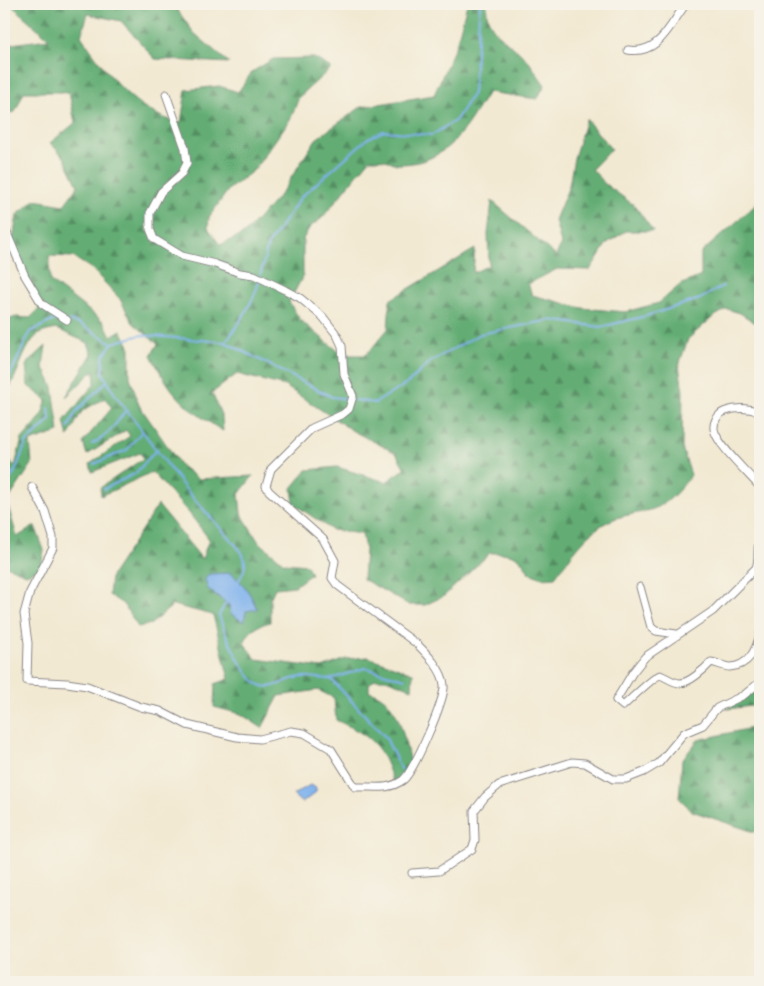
<svg xmlns="http://www.w3.org/2000/svg" width="764" height="986" font-family="Mynerve,sans-serif">
	<style>
		.forest { fill: url(#forest-firs); stroke: #436858 }
		.water { fill: #81b3ed; stroke: #526a94 }
		.lines { fill: none; stroke-linecap: round; stroke-linejoin: round }
		.stream { stroke: #81b3ed; stroke-width: 2 }
		.minor-casing { stroke: #8a8686; stroke-width: 9 }
		.minor { stroke: #fff; stroke-width: 7 }
	</style>
	<defs>
		<pattern id="forest-firs" width="22" height="20" patternUnits="userSpaceOnUse" patternTransform="scale(1.25)"><rect width="22" height="20" fill="#64ad75"/><path d="M5 1l3.5 6h-7zM16 11l3.5 6h-7z" fill="#528c61"/></pattern>
	</defs>
	<rect width="100%" height="100%" fill="#f7f3e8"/>
	<filter id="ink" filterUnits="userSpaceOnUse"><feTurbulence type="fractalNoise" baseFrequency=".02" numOctaves="2"/><feDisplacementMap in="SourceGraphic" scale="10" xChannelSelector="R" yChannelSelector="G"/><feConvolveMatrix kernelMatrix="1 2 1 2 8 2 1 2 1" color-interpolation-filters="sRGB"/></filter>
	<filter id="wash" filterUnits="userSpaceOnUse"><feTurbulence type="fractalNoise" baseFrequency=".0096" numOctaves="4" result="noise"/><feDisplacementMap in="SourceGraphic" scale="20" xChannelSelector="R" yChannelSelector="G"/><feGaussianBlur stdDeviation="1.12" result="paint"/><feColorMatrix in="noise" values="0 0 0 0 0 0 0 0 0 0 0 0 0 0 0 0 0 1.4 0 .05"/><feComposite in="paint" operator="in"/></filter>
	<g filter="url(#wash)">
		<rect width="100%" height="100%" fill="#f2e9d2"/>
		<g class="forest">
			<path d="M10,4H173L194,33L229,63L155,59L121,21L88,14L81,36C107,73 134,113 181,123L186,90L219,86L238,92L252,72L273,59L314,58L331,68L299,97L291,118L254,170L229,189L209,217L208,228L220,245L244,234L280,195L316,139L361,107L434,95L456,45L467,4H487C483,32 514,44 529,62C534,69 539,77 545,85L537,99L488,92C466,127 448,164 400,164C396,165 393,162 389,161C383,159 376,159 370,159L322,218L310,227L303,239V276L289,302L301,321L343,355H366L388,329L390,300L475,249L473,273L489,265L488,234L492,201L556,256L561,244L555,220L569,186L574,158L586,119L611,149L592,169L605,184L635,206L653,231H626L607,243L590,270L557,269L528,284L532,295L582,308L625,312L659,303L680,285L701,276V253L760,201V326L740,313L727,309L713,317L688,339L679,365L683,391L682,448L691,475C683,486 671,501 658,507C641,515 620,513 602,525C583,537 569,559 555,577L543,578L529,573C520,553 510,553 490,553L444,596L425,605H409L363,579L365,549L362,534L332,530L294,504L292,488L307,470L337,467L386,482L405,469L396,453L353,431L285,386L237,374L212,393L222,417L223,431C184,407 172,396 151,355L158,344L133,323L120,299L92,269L73,257L49,256L50,281L104,322L111,336L121,330L130,348V377L139,405L181,466L198,479L253,476L239,494L241,513L258,541L284,563L307,565L311,574L295,586L275,588L270,599V622C256,626 250,629 244,643L256,659L322,668L346,659L368,657L413,673L412,689L386,679H375L369,684V691C402,701 403,738 411,767L394,785C381,744 374,738 336,720L334,698L318,690L279,696L262,728L241,714L214,707L215,684L229,679L213,615L173,605L151,624L138,627L123,604L109,595L111,576L158,505L202,559L209,539L189,513L152,472L101,496L100,488L144,458L140,453L92,472L90,464L130,436L126,430L87,455L83,442L112,408L105,398L82,411L68,437L64,421L95,383L94,370L66,397L92,354L88,343L57,329C52,330 46,331 41,333C23,342 19,379 4,395V321L16,317L30,318L39,309L25,282L12,246L17,215L35,200L64,205L78,186L64,157L50,143L75,123L69,92H24L15,112L4,114V32L11,44L49,39Z"/>
			<path d="M46,346L43,366L53,387L59,432L30,442L32,464L7,502L17,537L35,526L44,550L41,568L26,574L6,566L4,576V456L15,466L22,439L41,417L47,400L28,386L26,365Z"/>
			<path d="M760,691V705L727,709L743,697Z"/>
			<path d="M760,723V834L692,811L679,798L682,760L698,740L751,728Z"/>
		</g>
		<g class="water">
			<path d="M230,573C244,583 250,593 257,609L246,611L244,622L231,614L229,605L208,589L205,579L209,574Z"/>
			<path d="M310,785L316,788V792L302,803L293,795Z"/>
		</g>
		<g class="lines">
			<g class="stream">
				<path d="M260,276L268,245L301,197L368,138L384,131L432,135L456,120L473,93L480,4"/>
				<path d="M69,321L80,324L112,343L103,357V373L114,393L187,491L241,551C248,563 245,570 238,582"/>
				<path d="M226,342C239,323 253,304 259,281"/>
				<path d="M112,343L141,335L225,342L332,397L349,399"/>
				<path d="M4,388L30,332L58,318"/>
				<path d="M354,400L375,403L408,383L430,362L480,334L550,320L601,327L646,316L700,299L723,286"/>
				<path d="M68,428L76,412L107,381"/>
				<path d="M92,444C108,436 116,424 126,410"/>
				<path d="M94,464L127,450L142,431"/>
				<path d="M4,468L14,474L4,488"/>
				<path d="M14,474L26,443L50,420L49,408"/>
				<path d="M104,489L136,473L157,449"/>
				<path d="M226,603L219,615C224,632 245,682 263,686C275,689 284,680 296,678C307,675 319,679 331,679L386,738L401,770"/>
				<path d="M331,679L365,668L405,679"/>
			</g>
		</g>
	</g>
	<g filter="url(#ink)">
		<g class="lines">
			<g class="minor-casing">
				<g id="minor">
					<path d="M628,50C660,55 670,24 686,4"/>
					<path d="M4,226L25,276L42,304L67,320"/>
					<path d="M760,412C749,408 737,407 726,411C719,413 713,421 714,429C716,444 750,475 760,487"/>
					<path d="M32,487L45,511L53,537V548L30,592L24,614L28,643L27,681L67,683L87,686L141,707L160,711L187,725L237,737L260,739L291,731L304,733L331,749L355,787C372,786 388,791 403,780C413,773 446,698 444,685C443,670 427,654 417,644L337,585L332,578L335,561L323,539L269,491L266,486L271,469L312,428L343,414L349,409L353,396L344,374L342,346L337,335L323,317L300,298L285,290L254,275L240,273L215,264L182,256L154,239L150,229V213L161,192L182,173L187,163L185,148L166,94"/>
					<path d="M760,538C756,549 760,557 756,568L713,611L645,657L633,672L616,700L623,706C631,699 653,677 660,675C666,677 672,682 679,683C688,684 705,669 711,662C717,663 724,667 730,667C749,666 756,650 760,634"/>
					<path d="M640,587L651,627L656,631L676,634"/>
					<path d="M412,873L439,871L472,849L475,840L474,811L485,797L499,785L572,762L585,763L613,779H626L644,772L659,763L684,733L703,725L717,708L744,695L760,682"/>
				</g>
			</g>
			<use href="#minor" class="minor"/>
		</g>
	</g>
	<rect width="764" height="986" fill="none" stroke="#f7f3e8" stroke-width="20"/>
</svg>
